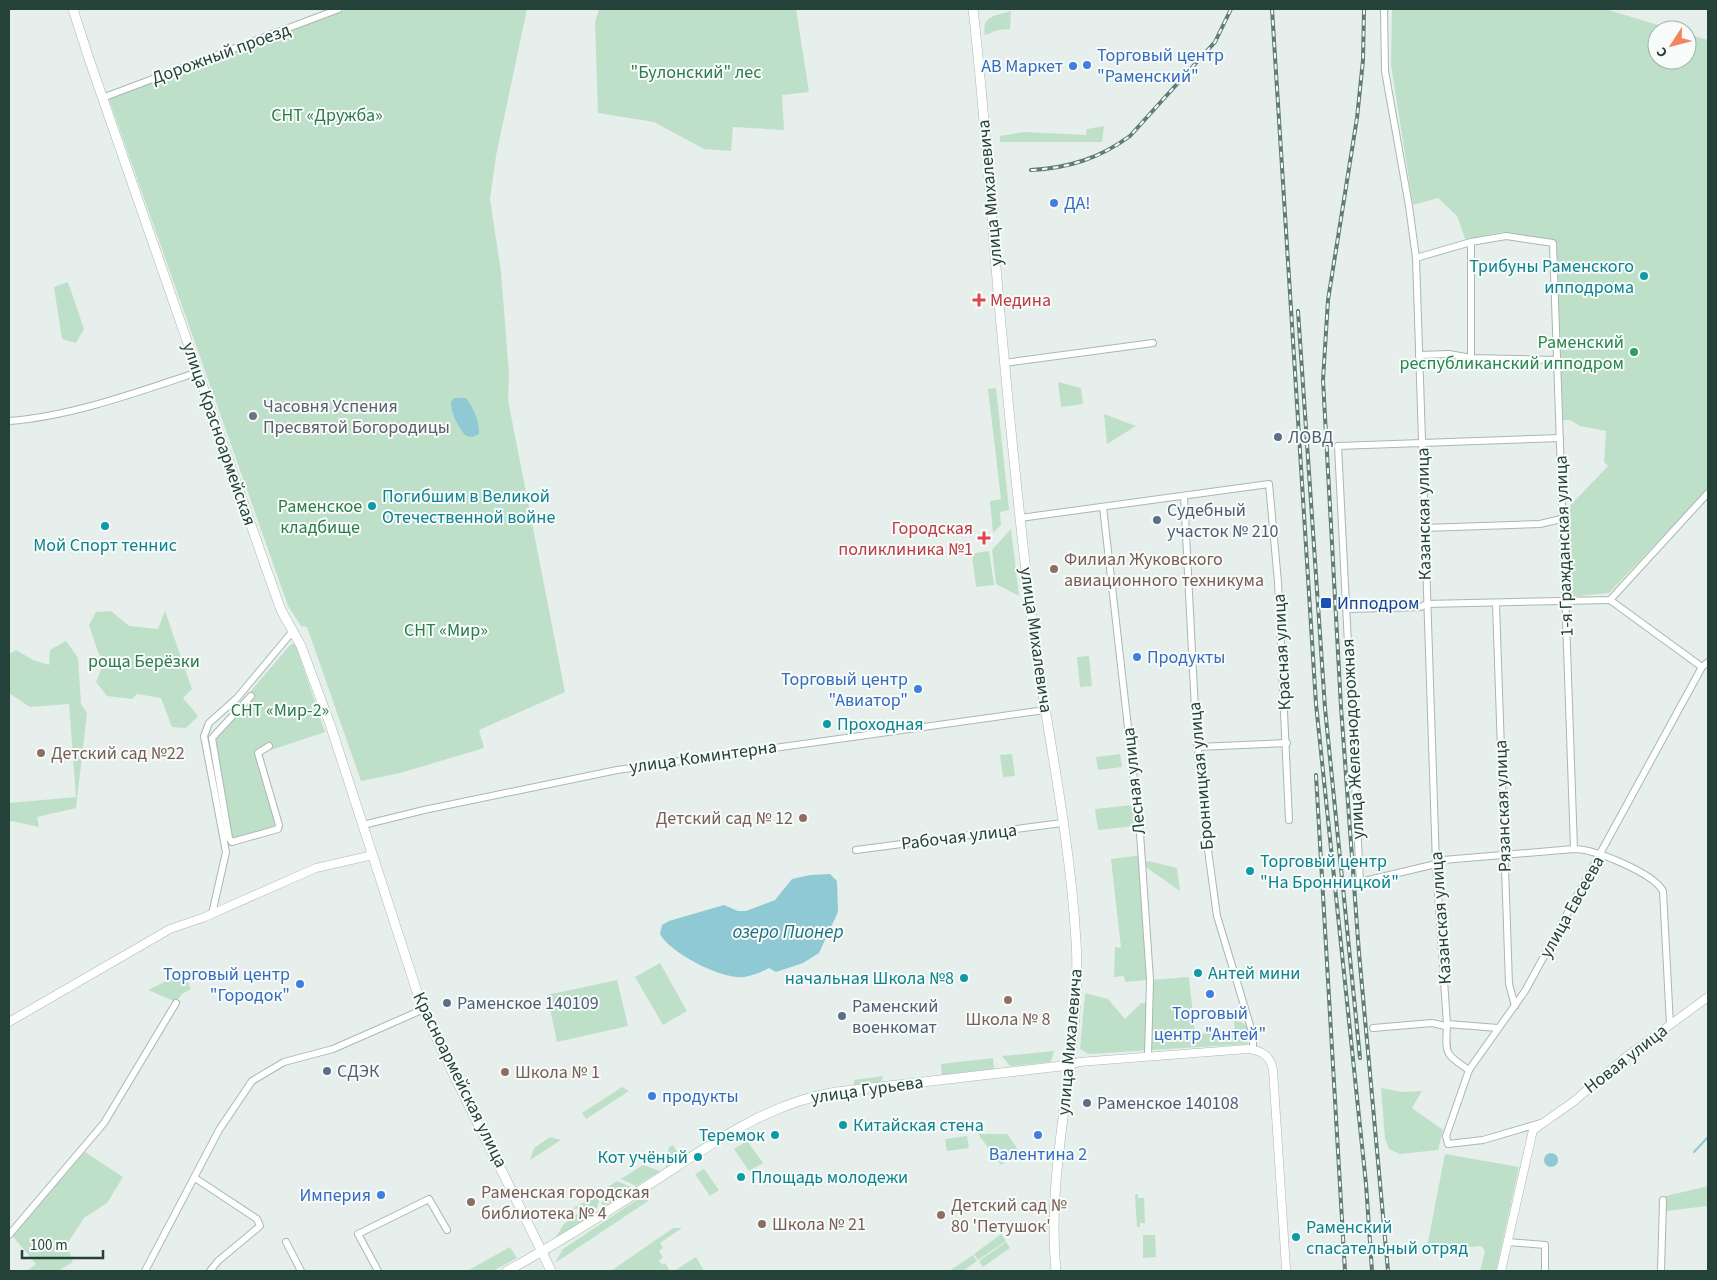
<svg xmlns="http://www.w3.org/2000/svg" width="1717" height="1280" font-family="'Source Sans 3',sans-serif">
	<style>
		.green { fill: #bfe0c8 }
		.water { fill: #8ec9d4 }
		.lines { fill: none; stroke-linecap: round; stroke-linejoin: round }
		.stream { stroke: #8ec9d4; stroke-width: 2 }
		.minor-casing { stroke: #a8b8b2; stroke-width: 8 }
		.tertiary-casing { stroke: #a8b8b2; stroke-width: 9 }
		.secondary-casing { stroke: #a4bbb3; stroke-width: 10 }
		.minor { stroke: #fff; stroke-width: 6 }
		.tertiary { stroke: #fff; stroke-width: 8 }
		.secondary { stroke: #fff; stroke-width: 9 }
		.rail-casing { stroke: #5f7d75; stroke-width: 4 }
		.rail { stroke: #f7fbf9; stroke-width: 2; stroke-dasharray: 5.5; stroke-linecap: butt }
		.shop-dot { fill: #3f7fe0; stroke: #f7fbf9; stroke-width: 2 }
		.culture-dot { fill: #0f9aa8; stroke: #f7fbf9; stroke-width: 2 }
		.health-dot { fill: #e0444e; stroke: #f7fbf9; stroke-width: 2 }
		.leisure-dot { fill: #2e9e5b; stroke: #f7fbf9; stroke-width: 2 }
		.worship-dot { fill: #6b7280; stroke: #f7fbf9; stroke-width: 2 }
		.service-dot { fill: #5c6f8a; stroke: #f7fbf9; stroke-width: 2 }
		.education-dot { fill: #8d6e63; stroke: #f7fbf9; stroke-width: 2 }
		.transit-dot { fill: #1a4fb4; stroke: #f7fbf9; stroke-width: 2 }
		.labels { text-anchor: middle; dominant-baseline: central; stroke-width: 4; stroke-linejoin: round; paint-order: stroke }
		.street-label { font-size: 18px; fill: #24423a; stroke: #f7fbf9 }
		.shop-label { font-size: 18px; fill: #366cbe; stroke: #f7fbf9; text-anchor: start }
		.park-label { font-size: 18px; fill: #2d7a4b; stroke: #f7fbf9 }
		.culture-label { font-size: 18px; fill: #0d838f; stroke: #f7fbf9; text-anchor: start }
		.health-label { font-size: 18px; fill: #be3a42; stroke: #f7fbf9; text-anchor: start }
		.leisure-label { font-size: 18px; fill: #27864d; stroke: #f7fbf9; text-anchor: end }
		.worship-label { font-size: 18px; fill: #5b616d; stroke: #f7fbf9; text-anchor: start }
		.service-label { font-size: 18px; fill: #4e5e75; stroke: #f7fbf9; text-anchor: start }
		.education-label { font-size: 18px; fill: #785e54; stroke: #f7fbf9; text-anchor: start }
		.transit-label { font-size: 18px; fill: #164399; stroke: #f7fbf9; text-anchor: start }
		.water-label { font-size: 19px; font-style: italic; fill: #1c6f80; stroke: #f7fbf9 }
	</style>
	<rect width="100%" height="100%" fill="#e6efeb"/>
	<g class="green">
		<path d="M349,9H527L496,156L490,199L501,272L509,374L508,400L565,692L479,730L484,748L400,773L361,781L307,627L301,626L288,606L109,99Z"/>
		<path d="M599,9H796L809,92L782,95L784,130L733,127L731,151L704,149L654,122L598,113L595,22Z"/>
		<path d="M1392,9H1605L1675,30H1657V60H1687V34L1708,40V489L1609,593L1569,597L1564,512L1608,466L1604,462L1606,431L1580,426L1570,420H1561L1556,241L1503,232L1465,239L1457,216L1438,198L1413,205L1391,65Z"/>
		<path d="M1011,11L1010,29L998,30L985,35C981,15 996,16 1011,11Z"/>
		<path d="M1104,126L1102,142H1000V136L1024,132L1086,135L1087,129Z"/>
		<path d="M68,282L84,329L76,343L62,339L54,287Z"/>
		<path d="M1058,382L1081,388L1083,404L1061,407Z"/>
		<path d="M996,388L1009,510L1000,512L1001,525L993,533L990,501L1001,499L988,389Z"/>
		<path d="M1104,414L1136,426L1107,444Z"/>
		<path d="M1011,529L1019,596L996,584L992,550Z"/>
		<path d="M989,551L994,585L976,587L972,556L976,553Z"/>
		<path d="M111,611L129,626L158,629L165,611L192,689L183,698L198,716L186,728L172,727L161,698L137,694L132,699L107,696L96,682L104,662L98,652L89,625L96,612Z"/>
		<path d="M66,641L78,658L81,704L87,713L76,808L37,817L39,827L12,821L9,822V803L76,797L69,704L30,707L9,693V654L16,650L33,660L49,665L50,650Z"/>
		<path d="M295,643L325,732L262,753L283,828L280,831L228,846L209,740L290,645Z"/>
		<path d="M1089,656L1092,686L1080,687L1077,657Z"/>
		<path d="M1012,754L1015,776L1003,777L1000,755Z"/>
		<path d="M1120,754L1122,767L1098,770L1096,757Z"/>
		<path d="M1132,805L1135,826L1098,830L1095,809Z"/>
		<path d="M1142,855V865L1148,861L1177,868L1180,891L1143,865L1150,980L1189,977L1195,1034L1235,1031L1234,1021C1245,1021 1248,1027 1251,1037L1247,1044L1089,1054L1080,1049L1085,993L1108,999L1125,1019L1141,1003H1149V980L1125,982L1124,976L1114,977L1115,947L1121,948L1111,859Z"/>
		<path d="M660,963L687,1011L663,1025L635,977Z"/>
		<path d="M189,970L192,976L187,980L191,989L182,994L176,1002L148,990Z"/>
		<path d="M617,980L628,1026L557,1042L547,995Z"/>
		<path d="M1054,1051L1051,1062L1010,1066L1002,1056Z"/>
		<path d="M993,1058L994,1069L942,1075L941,1064Z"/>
		<path d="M883,1076L881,1082L854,1087V1080Z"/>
		<path d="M622,1087L629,1091L586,1119L582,1113Z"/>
		<path d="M1381,1088L1402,1092L1422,1091L1412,1108L1443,1130L1438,1150L1400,1154L1389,1149L1385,1139Z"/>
		<path d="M978,1134H1007L1019,1151L1001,1165Z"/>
		<path d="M967,1136L969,1148L947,1151L945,1139Z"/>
		<path d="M550,1137L561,1140L530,1160L534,1148Z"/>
		<path d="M747,1141L763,1163L749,1171L734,1149Z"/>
		<path d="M673,1145L679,1155L678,1159L666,1167L669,1147Z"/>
		<path d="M85,1152L123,1177L107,1203L84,1218L67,1244L73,1262L58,1271H27L36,1264L11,1234Z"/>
		<path d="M1445,1154L1519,1167L1496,1271H1480L1485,1251L1481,1246L1434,1250L1427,1247Z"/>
		<path d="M643,1165L660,1171L636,1186L621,1179Z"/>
		<path d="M704,1169L719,1190L710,1196L695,1174Z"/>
		<path d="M617,1181L633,1188L601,1208L605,1189Z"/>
		<path d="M1708,1186V1206L1665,1211L1666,1196Z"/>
		<path d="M601,1192L597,1208L572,1209Z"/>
		<path d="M1138,1194V1198H1144L1145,1223H1140V1227H1137L1135,1195Z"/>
		<path d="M644,1195L651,1199L555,1263L563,1249Z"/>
		<path d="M595,1213L554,1240L564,1224L570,1219L569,1216L571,1214Z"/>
		<path d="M673,1228H682L660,1243L663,1248L659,1251L663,1257L659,1261L662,1265L665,1263L670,1271H611Z"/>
		<path d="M1001,1234L1006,1241L978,1260L974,1254Z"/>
		<path d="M1143,1235H1155L1156,1257L1143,1258Z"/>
		<path d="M1006,1242L1010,1248L983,1267L979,1261Z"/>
		<path d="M510,1247L517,1258L493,1271H467Z"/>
		<path d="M973,1255L977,1261L963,1271H949Z"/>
		<path d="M696,1257L704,1271H674Z"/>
	</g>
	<g class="water">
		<path d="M454,398H466C474,409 479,420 479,434L473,437L466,436C458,427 451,414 451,402Z"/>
		<path d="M830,874L837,881L838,912L819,953L803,963L776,972L769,968C762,972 752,976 744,977C722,980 670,953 660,934L662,925L669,921L724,905L738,911H746L775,900L792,879L810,875Z"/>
		<circle cx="1551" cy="1160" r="7"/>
	</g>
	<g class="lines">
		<path class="stream" d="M1694,1152L1708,1137"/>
		<g class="minor-casing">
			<g id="minor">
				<path d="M1384,9L1385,71L1409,206L1416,258L1436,864L1447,1024C1446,1053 1443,1053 1469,1070"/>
				<path d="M102,98L339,9"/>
				<path d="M1416,258L1471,242"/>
				<path d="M1419,355L1449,354L1471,358L1557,360"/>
				<path d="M1471,358V242L1506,236L1553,243L1574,849"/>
				<path d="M1004,363L1153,343"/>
				<path d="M9,421C72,416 138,392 198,372"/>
				<path d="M1560,438L1338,446L1360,882L1436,864L1443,860L1574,849C1595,849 1653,873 1663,891L1670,1025"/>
				<path d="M1184,496L1196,729L1208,850L1217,916L1253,1035V1049"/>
				<path d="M1103,507L1140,833L1150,980L1148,1056"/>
				<path d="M1020,518L1269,484L1278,582L1289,820"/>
				<path d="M1424,528L1540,524L1561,519"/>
				<path d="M1610,600L1702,667"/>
				<path d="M1496,604L1509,984L1515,1006"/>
				<path d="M1348,609L1421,607L1426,604L1610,600L1708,493"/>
				<path d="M251,696L212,738L229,838L232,842L278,829L279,825L258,753L269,746"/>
				<path d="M1197,747L1287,743"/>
				<path d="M363,825L424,810L617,770L1045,710"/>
				<path d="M856,850L1062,823"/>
				<path d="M212,914L226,852L204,736L209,723L237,698L293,631"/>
				<path d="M1373,1028L1432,1023L1445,1026L1447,1024L1498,1028"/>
				<path d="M1541,1123L1483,1140L1448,1144L1446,1136L1469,1070L1525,991L1702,667L1708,662"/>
				<path d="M195,1178L257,1219L260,1226L218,1261L210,1271"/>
				<path d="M9,1235L104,1123L176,1003"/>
				<path d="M286,1242L301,1271"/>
				<path d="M1508,1242L1545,1245V1271"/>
				<path d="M145,1271L219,1130L252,1081L284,1062L333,1049L424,1009"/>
				<path d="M378,1271L358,1234L429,1199L447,1230"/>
				<path d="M1661,1271L1663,1200"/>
			</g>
		</g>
		<g class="tertiary-casing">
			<g id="tertiary">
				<path d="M9,1022L170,929L205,917L316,868L373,855"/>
				<path d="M1070,1065L1079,1062L1247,1049C1261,1050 1270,1055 1273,1070L1286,1268"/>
				<path d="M1501,1271L1533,1130L1573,1102L1626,1057L1708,997"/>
			</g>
		</g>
		<g class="secondary-casing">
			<g id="secondary">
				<path d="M73,9L88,56L266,568L281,610L301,646L330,724L420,1001C459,1093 509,1181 551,1271"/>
				<path d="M973,9C986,121 992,233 1003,346C1010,424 1018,502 1027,581C1040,701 1069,820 1076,941C1083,1051 1045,1161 1056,1271"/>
				<path d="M507,1271C558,1243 607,1212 656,1180C713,1143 768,1103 836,1092L1070,1065"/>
			</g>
		</g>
		<use href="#minor" class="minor"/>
		<use href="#tertiary" class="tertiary"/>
		<use href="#secondary" class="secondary"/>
		<g class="rail-casing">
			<g id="rail">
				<path d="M1272,9L1316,704L1366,1184L1372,1271"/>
				<path d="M1364,9L1363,60L1357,118L1328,300L1323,380L1341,707L1359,953L1388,1271"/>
				<path d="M1031,170C1069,168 1100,158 1130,136L1215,42L1231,9"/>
				<path d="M1298,311L1325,708L1360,1058"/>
				<path d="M1316,775L1345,1271"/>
			</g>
		</g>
		<use href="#rail" class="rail"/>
	</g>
	<g class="shop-dot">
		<circle cx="1087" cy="65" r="5"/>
		<circle cx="1073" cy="66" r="5"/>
		<circle cx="1054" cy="203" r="5"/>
		<circle cx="1137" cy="657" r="5"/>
		<circle cx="918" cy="689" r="5"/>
		<circle cx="300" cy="984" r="5"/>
		<circle cx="1210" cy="994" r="5"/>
		<circle cx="652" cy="1096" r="5"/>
		<circle cx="1038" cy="1135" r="5"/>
		<circle cx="381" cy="1195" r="5"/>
	</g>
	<g class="culture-dot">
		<circle cx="1644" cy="276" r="5"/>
		<circle cx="372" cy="506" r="5"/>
		<circle cx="105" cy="526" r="5"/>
		<circle cx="827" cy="724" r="5"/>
		<circle cx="1250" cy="871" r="5"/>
		<circle cx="1198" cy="973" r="5"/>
		<circle cx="964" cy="978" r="5"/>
		<circle cx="843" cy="1125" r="5"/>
		<circle cx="775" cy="1135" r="5"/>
		<circle cx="698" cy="1157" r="5"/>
		<circle cx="741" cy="1177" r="5"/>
		<circle cx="1296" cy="1237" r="5"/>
	</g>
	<g class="health-dot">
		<path d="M976.5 292.5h5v5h5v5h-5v5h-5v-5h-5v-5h5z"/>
		<path d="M981.5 530.5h5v5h5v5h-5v5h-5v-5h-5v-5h5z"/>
	</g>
	<circle class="leisure-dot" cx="1634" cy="352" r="5"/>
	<circle class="worship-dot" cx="253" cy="416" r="5"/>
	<g class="service-dot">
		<circle cx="1278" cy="437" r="5"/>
		<circle cx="1157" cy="520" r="5"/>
		<circle cx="447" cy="1003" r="5"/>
		<circle cx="842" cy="1016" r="5"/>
		<circle cx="327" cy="1071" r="5"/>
		<circle cx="1087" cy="1103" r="5"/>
	</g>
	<g class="education-dot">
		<circle cx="1054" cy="569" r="5"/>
		<circle cx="41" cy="753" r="5"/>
		<circle cx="803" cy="818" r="5"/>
		<circle cx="1008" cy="1000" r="5"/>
		<circle cx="505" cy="1072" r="5"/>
		<circle cx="471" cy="1202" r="5"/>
		<circle cx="941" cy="1215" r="5"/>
		<circle cx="762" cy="1224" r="5"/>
	</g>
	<rect class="transit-dot" x="1320" y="597" width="12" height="12" rx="2.5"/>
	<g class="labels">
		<g class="street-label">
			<text transform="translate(221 54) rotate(-20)">Дорожный проезд</text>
			<text transform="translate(990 193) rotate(-95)">улица Михалевича</text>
			<text transform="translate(219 434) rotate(71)">улица Красноармейская</text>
			<text transform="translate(1424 514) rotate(-91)">Казанская улица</text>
			<text transform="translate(1564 546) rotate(-92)">1-я Гражданская улица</text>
			<text transform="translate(1036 640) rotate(82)">улица Михалевича</text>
			<text transform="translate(1282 652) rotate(-93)">Красная улица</text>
			<text transform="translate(1353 739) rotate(-93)">улица Железнодорожная</text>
			<text transform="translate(703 757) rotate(-8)">улица Коминтерна</text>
			<text transform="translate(1201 776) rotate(-95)">Бронницкая улица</text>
			<text transform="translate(1134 781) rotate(-96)">Лесная улица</text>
			<text transform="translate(1503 806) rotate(-92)">Рязанская улица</text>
			<text transform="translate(959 837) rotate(-7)">Рабочая улица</text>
			<text transform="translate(1572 907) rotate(-61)">улица Евсеева</text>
			<text transform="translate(1441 918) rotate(-94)">Казанская улица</text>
			<text transform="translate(1070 1042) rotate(-85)">улица Михалевича</text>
			<text transform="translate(1626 1059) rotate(-38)">Новая улица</text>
			<text transform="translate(460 1080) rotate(64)">Красноармейская улица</text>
			<text transform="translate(867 1090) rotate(-8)">улица Гурьева</text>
		</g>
		<g class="shop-label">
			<text x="1097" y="55">Торговый центр<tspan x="1097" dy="21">"Раменский"</tspan></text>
			<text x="1063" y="66" text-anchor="end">АВ Маркет</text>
			<text x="1064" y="203">ДА!</text>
			<text x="1147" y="657">Продукты</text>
			<text x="908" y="679" text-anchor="end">Торговый центр<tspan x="908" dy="21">"Авиатор"</tspan></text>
			<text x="290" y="974" text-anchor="end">Торговый центр<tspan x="290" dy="21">"Городок"</tspan></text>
			<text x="1210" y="1013" text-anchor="middle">Торговый<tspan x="1210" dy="21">центр "Антей"</tspan></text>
			<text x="662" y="1096">продукты</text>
			<text x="1038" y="1154" text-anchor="middle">Валентина 2</text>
			<text x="371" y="1195" text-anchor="end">Империя</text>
		</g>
		<g class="park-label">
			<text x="696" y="72">"Булонский" лес</text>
			<text x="327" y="115">СНТ «Дружба»</text>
			<text x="320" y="506">Раменское<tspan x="320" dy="21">кладбище</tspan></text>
			<text x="446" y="630">СНТ «Мир»</text>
			<text x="144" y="661">роща Берёзки</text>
			<text x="280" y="710">СНТ «Мир-2»</text>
		</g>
		<g class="culture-label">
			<text x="1634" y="266" text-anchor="end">Трибуны Раменского<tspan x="1634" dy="21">ипподрома</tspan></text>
			<text x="382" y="496">Погибшим в Великой<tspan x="382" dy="21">Отечественной войне</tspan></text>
			<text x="105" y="545" text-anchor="middle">Мой Спорт теннис</text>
			<text x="837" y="724">Проходная</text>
			<text x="1260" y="861">Торговый центр<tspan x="1260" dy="21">"На Бронницкой"</tspan></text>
			<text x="1208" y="973">Антей мини</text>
			<text x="954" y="978" text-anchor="end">начальная Школа №8</text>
			<text x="853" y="1125">Китайская стена</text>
			<text x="765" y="1135" text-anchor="end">Теремок</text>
			<text x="688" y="1157" text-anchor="end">Кот учёный</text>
			<text x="751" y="1177">Площадь молодежи</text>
			<text x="1306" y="1227">Раменский<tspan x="1306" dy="21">спасательный отряд</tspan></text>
		</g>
		<g class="health-label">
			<text x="990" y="300">Медина</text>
			<text x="973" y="528" text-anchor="end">Городская<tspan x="973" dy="21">поликлиника №1</tspan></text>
		</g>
		<g class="leisure-label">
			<text x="1624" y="342">Раменский<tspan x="1624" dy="21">республиканский ипподром</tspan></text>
		</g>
		<g class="worship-label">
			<text x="263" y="406">Часовня Успения<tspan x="263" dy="21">Пресвятой Богородицы</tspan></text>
		</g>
		<g class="service-label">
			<text x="1288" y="437">ЛОВД</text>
			<text x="1167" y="510">Судебный<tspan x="1167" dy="21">участок № 210</tspan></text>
			<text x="457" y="1003">Раменское 140109</text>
			<text x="852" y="1006">Раменский<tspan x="852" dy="21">военкомат</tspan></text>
			<text x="337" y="1071">СДЭК</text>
			<text x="1097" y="1103">Раменское 140108</text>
		</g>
		<g class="education-label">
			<text x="1064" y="559">Филиал Жуковского<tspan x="1064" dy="21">авиационного техникума</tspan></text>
			<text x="51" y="753">Детский сад №22</text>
			<text x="793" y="818" text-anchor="end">Детский сад № 12</text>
			<text x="1008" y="1019" text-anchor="middle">Школа № 8</text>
			<text x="515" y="1072">Школа № 1</text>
			<text x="481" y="1192">Раменская городская<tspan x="481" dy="21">библиотека № 4</tspan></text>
			<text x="951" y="1205">Детский сад №<tspan x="951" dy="21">80 'Петушок'</tspan></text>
			<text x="772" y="1224">Школа № 21</text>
		</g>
		<g class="transit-label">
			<text x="1337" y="603">Ипподром</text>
		</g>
		<g class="water-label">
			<text x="788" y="932">озеро Пионер</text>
		</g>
	</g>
	<rect width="1717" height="1280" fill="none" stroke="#24423a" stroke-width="20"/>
	<g transform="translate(1672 45) rotate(234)"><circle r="24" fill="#f7fbf9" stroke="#a3b1ad"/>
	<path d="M0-4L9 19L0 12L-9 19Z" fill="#f4845f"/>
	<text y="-8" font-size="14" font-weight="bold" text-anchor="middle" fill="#24423a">С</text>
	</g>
	<path d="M22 1250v8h81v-8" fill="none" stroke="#24423a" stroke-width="2.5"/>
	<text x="30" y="1250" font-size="15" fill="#24423a" stroke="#f7fbf9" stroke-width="4" paint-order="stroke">100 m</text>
</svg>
